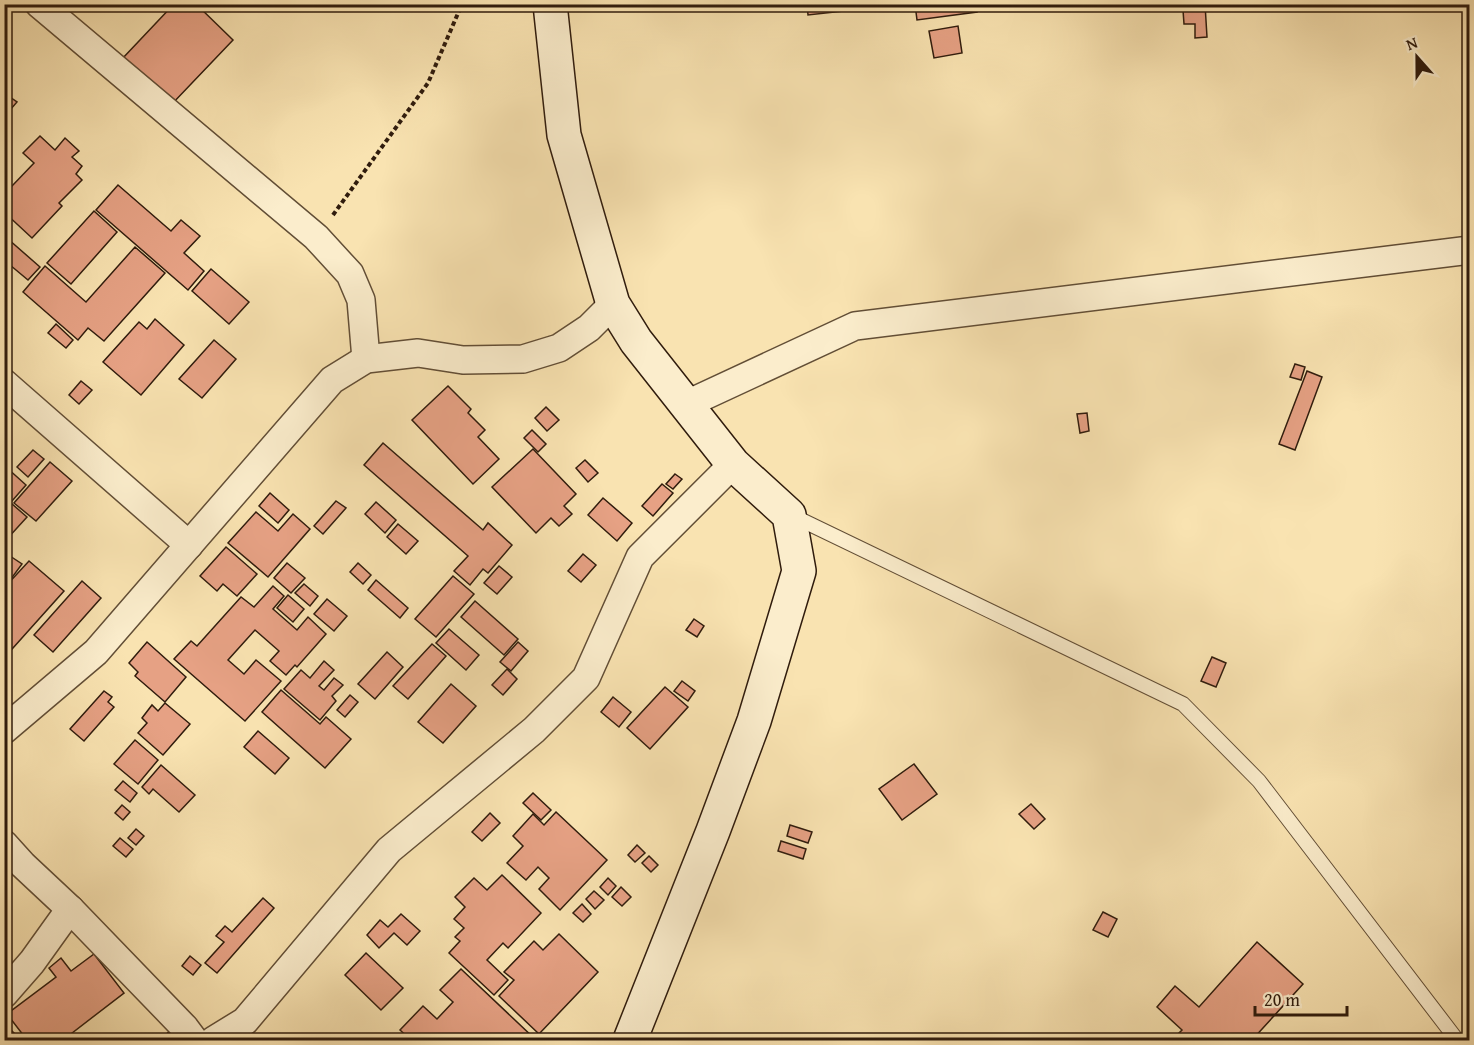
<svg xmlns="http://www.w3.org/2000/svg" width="1474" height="1045" font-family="'Gentium Book Plus',serif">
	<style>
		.building { fill: #e6a184; stroke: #301c0d; stroke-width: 1.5 }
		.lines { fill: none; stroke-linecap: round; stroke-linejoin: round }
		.lane-casing { stroke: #624e36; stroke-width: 16 }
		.street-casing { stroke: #624e36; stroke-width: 30 }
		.secondary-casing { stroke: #301c0d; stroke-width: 36 }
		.path { stroke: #301c0d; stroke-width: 4; stroke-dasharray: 4.5 3; stroke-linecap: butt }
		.lane { stroke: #fbedcc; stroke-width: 14 }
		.street { stroke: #fbedcc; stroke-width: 27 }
		.secondary { stroke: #fbedcc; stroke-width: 33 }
	</style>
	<rect width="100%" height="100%" fill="#f9e3b1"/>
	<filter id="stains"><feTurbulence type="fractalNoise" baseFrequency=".00333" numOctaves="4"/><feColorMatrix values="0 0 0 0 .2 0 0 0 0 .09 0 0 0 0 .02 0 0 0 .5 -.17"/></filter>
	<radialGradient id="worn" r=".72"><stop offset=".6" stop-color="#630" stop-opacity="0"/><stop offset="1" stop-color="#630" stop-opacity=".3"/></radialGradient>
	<g class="building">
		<path d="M174,4H196L233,40L171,105L122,59Z"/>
		<path d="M807,4H843V11L808,15Z"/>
		<path d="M915,4H976L977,12L917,20Z"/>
		<path d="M1167,4H1182V10L1168,11Z"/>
		<path d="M1195,4H1205L1207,37L1195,38V24H1184L1183,10L1195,9Z"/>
		<path d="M958,26L962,53L934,58L929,31Z"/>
		<path d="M4,93L17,102L4,117Z"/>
		<path d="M40,136L55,150L65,138L79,151L72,157L82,166L76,174L82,180L59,203L62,206L32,238L4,212V179L12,186L34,163L23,153Z"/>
		<path d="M118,185L171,231L181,220L200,236L184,253L204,271L188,290L96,210Z"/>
		<path d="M94,211L117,232L71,284L47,263Z"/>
		<path d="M8,239L40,267L28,280L4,260V243Z"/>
		<path d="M135,247L165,273L104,341L88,328L78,340L23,292L45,266L86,302Z"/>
		<path d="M211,269L249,302L229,324L192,291Z"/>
		<path d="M155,319L184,345L141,395L103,362L139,322L147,329Z"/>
		<path d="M56,324L73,340L66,348L48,333Z"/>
		<path d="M214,340L236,359L202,398L179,379Z"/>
		<path d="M1295,364L1305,367L1301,380L1290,377Z"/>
		<path d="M1307,371L1322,377L1295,450L1279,444Z"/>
		<path d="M81,381L92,390L79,404L69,395Z"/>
		<path d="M448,386L471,409L468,413L485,430L478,437L499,459L473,484L412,420Z"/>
		<path d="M546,407L559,420L547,431L535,418Z"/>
		<path d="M1087,413L1089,431L1080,433L1077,414Z"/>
		<path d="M532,430L546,444L538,452L524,438Z"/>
		<path d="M383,443L483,530L488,523L512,545L488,573L483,569L470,585L454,571L468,556L364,465Z"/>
		<path d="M533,449L576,494L564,506L572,514L559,526L551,518L536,533L492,487Z"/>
		<path d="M33,450L44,459L28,477L17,467Z"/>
		<path d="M585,460L598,473L588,482L576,468Z"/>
		<path d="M50,462L72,481L36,521L14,503Z"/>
		<path d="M6,467L26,485L12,501L4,494Z"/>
		<path d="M675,474L682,479L673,489L666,484Z"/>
		<path d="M662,484L673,493L653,516L642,506Z"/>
		<path d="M270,493L289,510L278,523L259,506Z"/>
		<path d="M4,497L27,517L7,539L4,536Z"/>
		<path d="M603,498L632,523L617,541L588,515Z"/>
		<path d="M336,501L346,508L323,534L314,526Z"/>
		<path d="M376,502L396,520L385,533L365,514Z"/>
		<path d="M256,512L278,531L293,514L310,529L268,577L228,543Z"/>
		<path d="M398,524L418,541L406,554L387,537Z"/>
		<path d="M226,547L257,574L237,596L223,584L217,591L200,576Z"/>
		<path d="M583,554L596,565L581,582L568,571Z"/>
		<path d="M10,556L22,564L8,583L4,580V564Z"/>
		<path d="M29,561L64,591L4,658V588Z"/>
		<path d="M287,563L305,578L291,593L274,578Z"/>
		<path d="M358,563L371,575L363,584L350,572Z"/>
		<path d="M499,566L512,577L497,594L484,583Z"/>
		<path d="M453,576L474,594L436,637L415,619Z"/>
		<path d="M376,580L408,608L400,618L368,590Z"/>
		<path d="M82,581L101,598L53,652L34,635Z"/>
		<path d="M304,584L318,596L310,606L295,593Z"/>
		<path d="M273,586L284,596L273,609L297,630L308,617L326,634L297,667L295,665L286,675L270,661L279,651L255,630L228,660L244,674L256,660L281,681L245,721L174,659L191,641L197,646L241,597L254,607Z"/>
		<path d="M288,595L304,609L293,622L277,608Z"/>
		<path d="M327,599L347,616L334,631L314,614Z"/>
		<path d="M475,601L518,639L504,655L461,617Z"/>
		<path d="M694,619L704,626L697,637L686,630Z"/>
		<path d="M449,629L479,655L466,670L436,643Z"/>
		<path d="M147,642L186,677L165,702L135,676L138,672L129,663Z"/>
		<path d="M518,642L528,651L511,671L500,662Z"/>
		<path d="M432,644L446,656L408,699L393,686Z"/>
		<path d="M387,652L403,667L375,699L358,684Z"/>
		<path d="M1212,657L1226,663L1216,687L1201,681Z"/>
		<path d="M324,661L334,670L319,686L324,690L334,678L343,685L332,696L336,701L320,720L284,689L301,670L310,678Z"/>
		<path d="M507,669L517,679L503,695L492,685Z"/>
		<path d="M682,681L695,691L688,701L674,691Z"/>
		<path d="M451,684L476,706L443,743L418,722Z"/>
		<path d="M665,687L688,707L650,749L627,728Z"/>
		<path d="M281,690L320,724L326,717L351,739L325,768L262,712Z"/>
		<path d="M104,691L112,697L108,702L114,707L84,741L70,729Z"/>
		<path d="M350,695L358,702L345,717L337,710Z"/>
		<path d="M613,697L631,712L619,727L601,712Z"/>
		<path d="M165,703L190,724L163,755L138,733L147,723L142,718L152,705L158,711Z"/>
		<path d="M258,731L289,758L275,774L244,747Z"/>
		<path d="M135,740L158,760L138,784L114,764Z"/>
		<path d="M914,764L937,794L902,820L879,789Z"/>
		<path d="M161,765L195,795L179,812L153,789L149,794L142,787Z"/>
		<path d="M123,781L137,793L130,802L115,790Z"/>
		<path d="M533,793L551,810L541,820L523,803Z"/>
		<path d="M1031,804L1045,819L1034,829L1019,814Z"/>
		<path d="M122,805L130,812L123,820L115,813Z"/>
		<path d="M556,812L607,860L560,910L539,889L549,878L538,867L526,880L507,863L523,846L513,836L533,814L544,825Z"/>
		<path d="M490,813L500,823L482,841L472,832Z"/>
		<path d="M790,825L812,832L808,843L787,836Z"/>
		<path d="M136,829L144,836L136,845L128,838Z"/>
		<path d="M120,838L133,849L126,857L113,846Z"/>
		<path d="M781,841L806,849L803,859L778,851Z"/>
		<path d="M637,845L645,853L635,862L628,855Z"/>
		<path d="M649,856L658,865L651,872L642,863Z"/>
		<path d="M502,875L541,913L508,948L503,943L487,960L508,980L494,995L449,953L460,941L455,937L464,928L454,919L465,907L455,897L474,878L487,890Z"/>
		<path d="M608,878L616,886L608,895L600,887Z"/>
		<path d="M621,887L631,897L622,906L612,897Z"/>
		<path d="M594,891L604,900L595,909L586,899Z"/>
		<path d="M263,898L274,908L217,973L205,963L224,942L216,936L225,926L232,932Z"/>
		<path d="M582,904L591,914L583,922L573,913Z"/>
		<path d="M1103,912L1117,919L1108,937L1093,930Z"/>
		<path d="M401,914L420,931L407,945L394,933L379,948L367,935L380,920L388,927Z"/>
		<path d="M559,934L598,972L539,1034L499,996L514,980L504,972L534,941L543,950Z"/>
		<path d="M1257,942L1303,984L1252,1040H1172L1182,1030L1157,1007L1175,986L1199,1007Z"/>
		<path d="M366,953L403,988L381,1010L345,975Z"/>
		<path d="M94,954L124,993L63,1040H27L7,1014L56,977L49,968L61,958L71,971Z"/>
		<path d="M190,956L201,965L193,975L182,966Z"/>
		<path d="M461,969L536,1040H411L400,1030L423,1006L437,1019L453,1002L440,990Z"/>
		<path d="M175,1027L182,1040H159Z"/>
		<path d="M12,1031L21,1040H4Z"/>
	</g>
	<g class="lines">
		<g class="lane-casing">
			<path id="lane" d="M793,516L1183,704L1259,781L1457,1040"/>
		</g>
		<g class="street-casing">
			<g id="street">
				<path d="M39,4L316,237L350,274L361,300L366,359"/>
				<path d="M4,383L189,545"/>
				<path d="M685,405L855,326L1470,250"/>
				<path d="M4,730L96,652L332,380L366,359L418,353L463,360L523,359L559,348L589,328L613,304"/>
				<path d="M4,844L23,865L70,909L185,1028L194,1040"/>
				<path d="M4,994L32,962L70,909"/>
				<path d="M214,1040L245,1021L389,850L534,730L586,678L640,557L733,464"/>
			</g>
		</g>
		<g class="secondary-casing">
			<path id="secondary" d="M550,4L564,135L613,304L636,341L733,464L789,515L799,571L754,721L713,831L630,1040"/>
		</g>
		<path class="path" d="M333,215L428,83L462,4"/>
		<use href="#lane" class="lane"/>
		<use href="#street" class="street"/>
		<use href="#secondary" class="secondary"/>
	</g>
	<rect width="1474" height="1045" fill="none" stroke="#f9e3b1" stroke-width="24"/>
	<rect x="6" y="6" width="1462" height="1033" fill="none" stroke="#301c0d" stroke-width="3"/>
	<rect x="12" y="12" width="1450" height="1021" fill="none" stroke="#301c0d" stroke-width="1.5"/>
	<g transform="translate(1417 57) rotate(339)" stroke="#fbedcc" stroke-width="4.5" paint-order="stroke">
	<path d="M0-4.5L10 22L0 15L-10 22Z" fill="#301c0d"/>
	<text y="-9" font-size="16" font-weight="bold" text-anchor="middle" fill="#301c0d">N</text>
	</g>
	<path d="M1255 1006v9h92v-9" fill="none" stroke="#301c0d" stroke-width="3"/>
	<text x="1264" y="1006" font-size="18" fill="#301c0d" stroke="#fbedcc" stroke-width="4.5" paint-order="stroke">20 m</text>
	<rect width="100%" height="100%" filter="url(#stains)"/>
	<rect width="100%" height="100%" fill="url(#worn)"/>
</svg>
